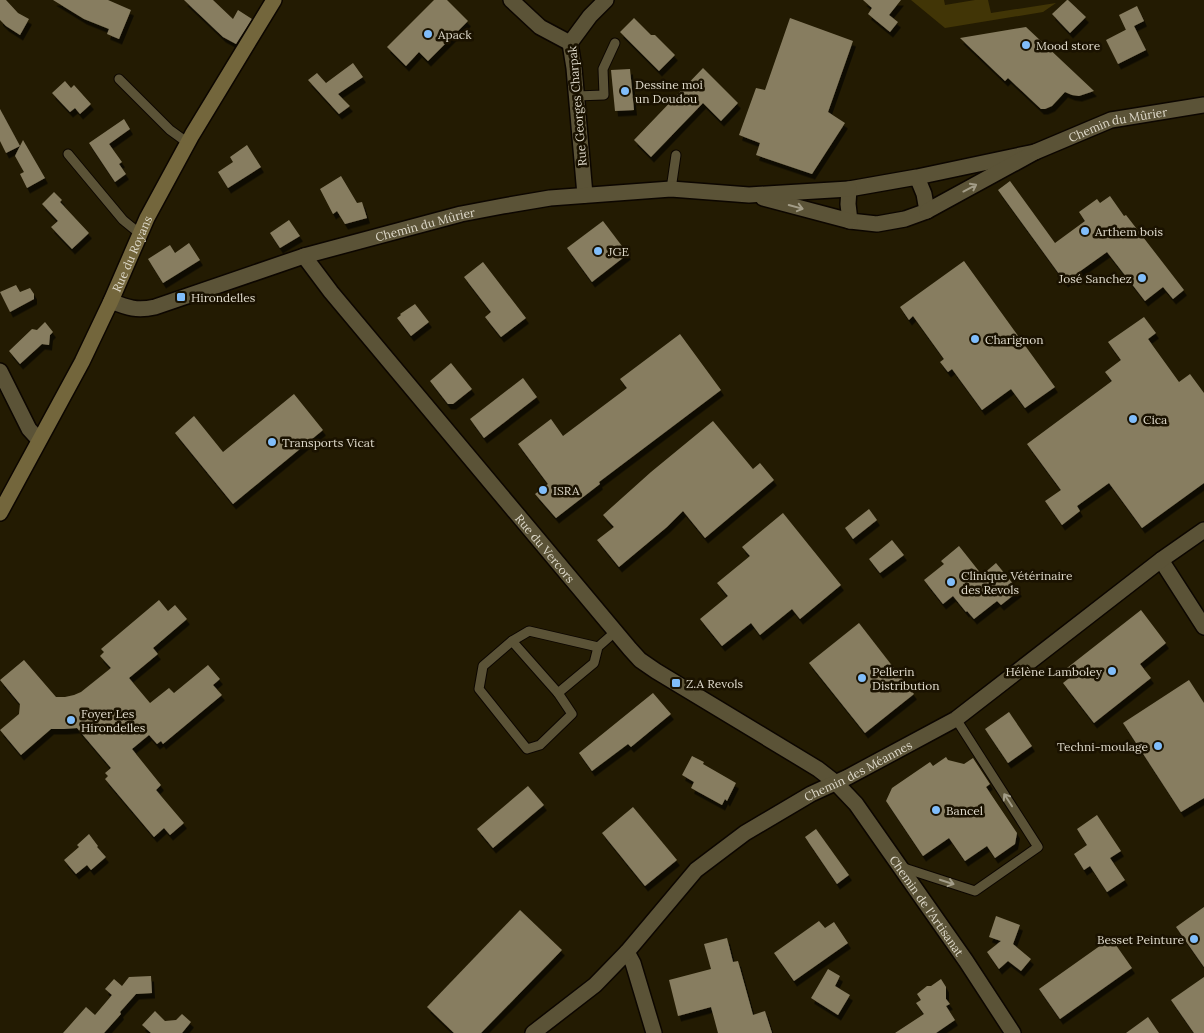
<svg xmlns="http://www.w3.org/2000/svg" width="1204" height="1033" font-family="Lora,serif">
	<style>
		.green { fill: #413506 }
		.building { fill: #877d61; filter: url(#shadow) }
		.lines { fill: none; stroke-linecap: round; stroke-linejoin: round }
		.lane-casing { stroke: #0c0600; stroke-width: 11 }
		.street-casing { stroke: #0c0600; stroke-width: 18 }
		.secondary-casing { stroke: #0c0600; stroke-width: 18 }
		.lane { stroke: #5b5337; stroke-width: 9 }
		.street { stroke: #5b5337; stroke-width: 15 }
		.secondary { stroke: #73663c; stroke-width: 15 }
		.oneway { stroke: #a39d88 }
		.poi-dot { fill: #80bdfa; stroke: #1a1200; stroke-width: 2 }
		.labels { text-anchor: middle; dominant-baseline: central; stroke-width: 5; stroke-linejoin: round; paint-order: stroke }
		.poi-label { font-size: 12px; fill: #ded9ca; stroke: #1a1200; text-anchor: start }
		.street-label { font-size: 12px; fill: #ded9ca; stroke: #1a1200 }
	</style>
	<defs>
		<filter id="shadow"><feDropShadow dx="3" dy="5.5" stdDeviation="0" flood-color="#0009"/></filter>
	</defs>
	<rect width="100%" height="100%" fill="#231b02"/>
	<path class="green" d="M911,0H944L945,5L975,0H988L991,13L1056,3L1043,12L945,28Z"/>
	<g class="building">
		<path d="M0,0H6L18,13L29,19L20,35L6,26L0,20Z"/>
		<path d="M53,0H108L131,10L119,39L107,34L109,29L84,19Z"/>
		<path d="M184,0H213L233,19L238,10L252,19L236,44L223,37Z"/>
		<path d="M434,0H447L468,21L428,61L419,52L406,66L387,47Z"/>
		<path d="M863,0H901L889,15L898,22L890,32L868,14L872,8Z"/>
		<path d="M1067,0H1068L1086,17L1070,33L1052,14Z"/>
		<path d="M1137,6L1144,21L1134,26L1146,50L1118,64L1106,40L1133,26L1126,30L1119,15Z"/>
		<path d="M634,18L651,35H655L675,55L659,71L620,32Z"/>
		<path d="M790,18L853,41L828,112L845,123L812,174L756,155L760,143L739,135L756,88L765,90Z"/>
		<path d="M1026,27L1094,91L1079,96L1072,95L1065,92L1052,106L1045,109H1041L1008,78L1005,81L960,38Z"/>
		<path d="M353,63L363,77L338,94L350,106L339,114L308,80L317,73L326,83Z"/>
		<path d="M703,68L738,103L721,121L703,103L651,157L634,140Z"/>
		<path d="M630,69L634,110L615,111L611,70Z"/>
		<path d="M65,81L71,88L74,85L91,104L80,114L75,108L70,112L52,93Z"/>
		<path d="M0,109L20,146L6,153L0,141Z"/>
		<path d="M124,119L130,129L109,144L122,162L119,164L126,174L115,182L89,143Z"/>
		<path d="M23,140L45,178L27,188L20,174L24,172L15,156Z"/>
		<path d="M247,145L261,167L228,188L218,172L233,162L230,157Z"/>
		<path d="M341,176L357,203L362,202L367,218L345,224L337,211L333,214L320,189Z"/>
		<path d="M1010,181L1055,243L1085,221L1079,212L1097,199L1100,203L1110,196L1124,216L1126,215L1184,290L1173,299L1163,287L1145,301L1107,252L1065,282L998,190Z"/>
		<path d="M54,192L62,200L60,202L89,233L72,249L51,227L58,221L42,204Z"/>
		<path d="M289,220L300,236L280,248L270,233Z"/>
		<path d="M603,221L628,254L592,282L567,248Z"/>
		<path d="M189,243L200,260L163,283L148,259L170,245L175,253Z"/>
		<path d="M964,261L1055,387L1025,408L1011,389L982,410L952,369L948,372L940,362L944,359L913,316L909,320L900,307Z"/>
		<path d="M483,262L526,318L501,337L485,317L491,312L464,277Z"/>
		<path d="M16,285L20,292L30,288L34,294V299L10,312L0,292Z"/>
		<path d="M415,304L429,322L411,336L397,318L401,315L400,314Z"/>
		<path d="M1144,317L1156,333L1148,339L1179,382L1190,374L1204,393V483L1142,528L1109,483L1077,506L1080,511L1062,525L1045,501L1061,490L1027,444L1112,381L1105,372L1121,360L1108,342Z"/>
		<path d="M45,322L53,332L50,335L49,345L42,344L20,364L9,351L32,329L37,330Z"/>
		<path d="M680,334L721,390L599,482L600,484L556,518L535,494L548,484L518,444L551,419L563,436L627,388L620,379Z"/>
		<path d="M451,363L472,389L453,404H448L430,381Z"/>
		<path d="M523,378L537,397L484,438L470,419Z"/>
		<path d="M294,394L323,430L233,504L175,433L194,416L223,452Z"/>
		<path d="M713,421L753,469L760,463L774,480L705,538L683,511L667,527L619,567L597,540L614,527L603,515L651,472Z"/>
		<path d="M869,509L877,520L853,539L845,528Z"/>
		<path d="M783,513L841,585L800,619L792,609L760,635L751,623L722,646L700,619L728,596L717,583L750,556L742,547Z"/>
		<path d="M892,540L904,555L880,573L869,559Z"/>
		<path d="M959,546L982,575L996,563L1019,591L1001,605L997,601L974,619L967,611L966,612L953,596L943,604L924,580L944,564L941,561Z"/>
		<path d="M159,600L168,611L175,605L187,619L153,648L158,654L129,678L150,703L169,688L174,693L208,665L220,679L213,685L222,695L163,744L161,741L157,744L149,735L132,749L161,785L156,790L184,823L170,835L164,828L154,837L105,779L108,776L105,773L111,768L77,728L64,729H51L21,755L0,730L19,714L20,704L0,680L24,660L56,697H65L74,695L81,692L111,668L100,656L104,652L101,649Z"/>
		<path d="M1141,610L1166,643L1140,664L1151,678L1094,723L1063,683L1073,675L1067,668Z"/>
		<path d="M859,623L914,694L865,733L809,663Z"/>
		<path d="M1189,680L1204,703V798L1181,812L1123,723Z"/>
		<path d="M653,693L671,714L631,747L628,744L592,771L579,753Z"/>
		<path d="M1009,712L1032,746L1008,763L985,729Z"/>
		<path d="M692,756L704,762L703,764L736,783L727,801L725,799L722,805L691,788L694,782L682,775Z"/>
		<path d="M946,757L948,760L964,764L973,758L990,784L986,787L1017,833L1015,844L995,858L987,846L965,861L949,838L923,856L886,801L892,788L930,762L933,766Z"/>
		<path d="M528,786L544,805L493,848L477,829Z"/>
		<path d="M633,807L677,860L645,886L602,833Z"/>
		<path d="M1097,815L1121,851L1110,858L1125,880L1107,892L1090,866L1084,870L1074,854L1087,845L1077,829Z"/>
		<path d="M816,829L849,875L837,884L805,837Z"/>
		<path d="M89,834L98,846L97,847L106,857L91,870L87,865L76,874L64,860L79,847L77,845Z"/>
		<path d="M1204,907V967L1176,927Z"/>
		<path d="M520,910L562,950L481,1033H454L427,1007Z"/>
		<path d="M996,916L1020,925L1013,944L1031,959L1021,971L1008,961L999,969L987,952L1001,941L989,937Z"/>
		<path d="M819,921L825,928L834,922L848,943L794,981L774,953Z"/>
		<path d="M727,938L733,962L738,961L753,1015L765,1011L772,1033H718L711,1007L678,1016L669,980L711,969L704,944Z"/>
		<path d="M1111,938L1132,968L1060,1019L1039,989Z"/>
		<path d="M828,969L840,976L835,986L850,995L838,1015L811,998Z"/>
		<path d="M151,976L152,993L136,994L120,1012L121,1014L104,1033H63L86,1007L95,1015L112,995L105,989L114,979L122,986L129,977Z"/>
		<path d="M1204,977V1033H1194L1171,1000Z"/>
		<path d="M941,979L946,987V999L950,1004L946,1006L955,1020L936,1033H895L924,1014L916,1003L921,1000L917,994L927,986H931Z"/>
		<path d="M155,1011L165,1021L176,1020L182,1014L191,1022L182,1033H151L142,1025Z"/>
		<path d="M1148,1017L1159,1033H1126Z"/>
	</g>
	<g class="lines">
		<g class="lane-casing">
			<g id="lane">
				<path d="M119,79L170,130L188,143"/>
				<path d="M576,96L604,95L603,69L615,43"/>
				<path d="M68,154L123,220L134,229L141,232"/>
				<path d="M671,189L676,155"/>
				<path d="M512,641L558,693"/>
				<path d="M598,647L594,663L558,693L572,714L540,745L527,749L479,689L483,666L512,641L529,631L598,647L615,632"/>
				<path d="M901,867L975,891L1038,847L956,719"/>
			</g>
		</g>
		<g class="street-casing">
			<g id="street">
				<path d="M511,0L540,27L570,43"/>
				<path d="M917,177L924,194L927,211L905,219L877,224L850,221L848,204L849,189L917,177L1035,152"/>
				<path d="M585,195L574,68L570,43L590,16L606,0"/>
				<path d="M763,198L850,221"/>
				<path id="s1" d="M927,211L1035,152L1111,120L1204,105"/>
				<path id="s2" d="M304,256L331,292L630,649L640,660L656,671L818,769L836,783L856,804L966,961L1013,1033"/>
				<path id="s3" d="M111,301C128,308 137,311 155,307L304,256L461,214L503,206L550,198L671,189L749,195L849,189"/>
				<path d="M0,371L29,429L39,440"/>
				<path d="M1161,560L1204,627"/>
				<path d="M627,952L633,963L654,1033"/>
				<path id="s4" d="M533,1033L595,985L627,952L696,870L745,833L811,794L848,777L956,719L1161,560L1204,530"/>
			</g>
		</g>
		<g class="secondary-casing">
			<g id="secondary">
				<path id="s5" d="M0,513L82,362L111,301L147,218L192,135L274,0"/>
			</g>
		</g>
		<use href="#lane" class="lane"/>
		<use href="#street" class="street"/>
		<use href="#secondary" class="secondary"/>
	</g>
	<defs><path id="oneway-shaft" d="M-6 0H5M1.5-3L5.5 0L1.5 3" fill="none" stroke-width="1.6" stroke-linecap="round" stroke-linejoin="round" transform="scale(1.25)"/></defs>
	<g class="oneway">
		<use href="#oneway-shaft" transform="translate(970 188) rotate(-28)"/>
		<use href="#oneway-shaft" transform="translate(796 207) rotate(15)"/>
		<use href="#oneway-shaft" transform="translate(1008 800) rotate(-123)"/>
		<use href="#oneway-shaft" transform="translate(947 882) rotate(18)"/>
	</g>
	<g class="poi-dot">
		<circle cx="428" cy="34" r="5"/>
		<circle cx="1026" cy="45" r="5"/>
		<circle cx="625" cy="91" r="5"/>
		<circle cx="1085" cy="231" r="5"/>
		<circle cx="598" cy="251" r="5"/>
		<circle cx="1142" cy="278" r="5"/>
		<rect x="176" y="292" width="10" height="10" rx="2.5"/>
		<circle cx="975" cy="339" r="5"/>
		<circle cx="1133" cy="419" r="5"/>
		<circle cx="272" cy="442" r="5"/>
		<circle cx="543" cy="490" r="5"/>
		<circle cx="951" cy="582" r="5"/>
		<circle cx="1112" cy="671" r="5"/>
		<circle cx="862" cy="678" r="5"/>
		<rect x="671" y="678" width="10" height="10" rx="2.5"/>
		<circle cx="71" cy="720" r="5"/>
		<circle cx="1158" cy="746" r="5"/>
		<circle cx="936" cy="810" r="5"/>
		<circle cx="1194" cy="939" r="5"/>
	</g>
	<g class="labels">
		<g class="poi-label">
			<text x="438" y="34">Apack</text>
			<text x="1036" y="45">Mood store</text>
			<text x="635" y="84">Dessine moi<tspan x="635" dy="14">un Doudou</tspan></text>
			<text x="1095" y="231">Arthem bois</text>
			<text x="608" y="251">JGE</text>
			<text x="1132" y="278" text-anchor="end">José Sanchez</text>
			<text x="191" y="297">Hirondelles</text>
			<text x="985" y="339">Charignon</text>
			<text x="1143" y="419">Cica</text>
			<text x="282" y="442">Transports Vicat</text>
			<text x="553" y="490">ISRA</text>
			<text x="961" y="575">Clinique Vétérinaire<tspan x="961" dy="14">des Revols</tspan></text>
			<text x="872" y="671">Pellerin<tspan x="872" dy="14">Distribution</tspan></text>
			<text x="1102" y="671" text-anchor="end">Hélène Lamboley</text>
			<text x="686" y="683">Z.A Revols</text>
			<text x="81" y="713">Foyer Les<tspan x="81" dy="14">Hirondelles</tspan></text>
			<text x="1148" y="746" text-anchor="end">Techni-moulage</text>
			<text x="946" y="810">Bancel</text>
			<text x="1184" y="939" text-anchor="end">Besset Peinture</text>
		</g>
		<g class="street-label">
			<text transform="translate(577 106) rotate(-95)">Rue Georges Charpak</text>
			<text stroke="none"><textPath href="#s1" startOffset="211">Chemin du Mûrier</textPath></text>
			<text stroke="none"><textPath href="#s3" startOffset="328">Chemin du Mûrier</textPath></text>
			<text stroke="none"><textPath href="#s5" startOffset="291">Rue du Royans</textPath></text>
			<text stroke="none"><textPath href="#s2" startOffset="379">Rue du Vercors</textPath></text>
			<text stroke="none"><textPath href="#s4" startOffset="422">Chemin des Méannes</textPath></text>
			<text stroke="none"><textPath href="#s2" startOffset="910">Chemin de l'Artisanat</textPath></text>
		</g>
	</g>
</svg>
